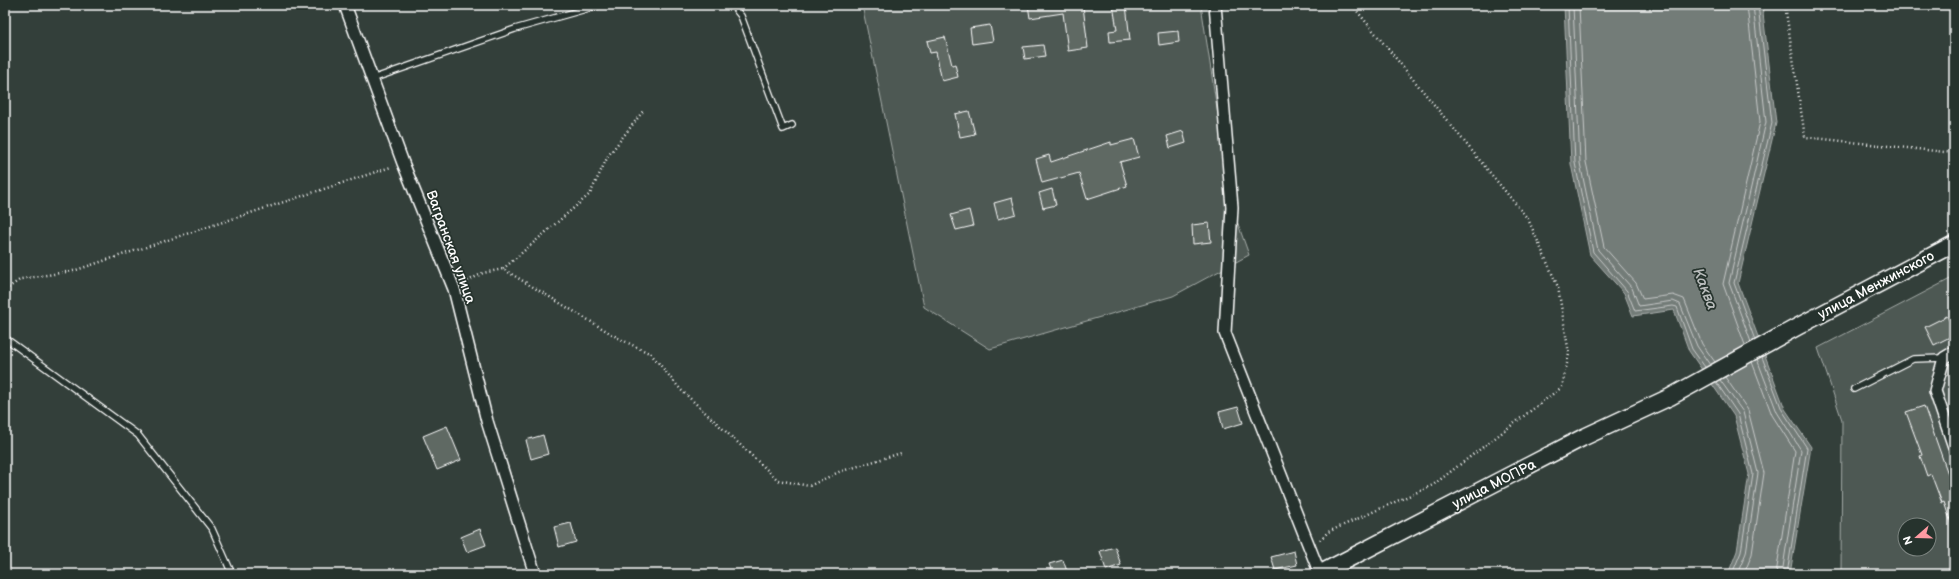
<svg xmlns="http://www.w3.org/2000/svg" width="1959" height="579" font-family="'Balsamiq Sans',sans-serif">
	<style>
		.green { fill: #4d5853; stroke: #a6aca9; fill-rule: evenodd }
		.water { fill: #737b78; stroke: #abb0ae }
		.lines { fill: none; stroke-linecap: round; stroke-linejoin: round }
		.shore { stroke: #c7cac9; stroke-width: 1 }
		.building { fill: #5f6964; stroke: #fff }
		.service-casing { stroke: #fff; stroke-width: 8 }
		.minor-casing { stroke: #fff; stroke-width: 14 }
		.secondary-casing { stroke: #fff; stroke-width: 19 }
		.path { stroke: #fff; stroke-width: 2.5; stroke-dasharray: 1 3; stroke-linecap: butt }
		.service { stroke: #26332d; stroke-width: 5.5 }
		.minor { stroke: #26332d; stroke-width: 11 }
		.secondary { stroke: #26332d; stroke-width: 16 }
		.labels { text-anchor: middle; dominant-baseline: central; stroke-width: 3.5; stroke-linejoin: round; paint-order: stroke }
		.street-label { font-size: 14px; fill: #fff; stroke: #26332d }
		.water-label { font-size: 15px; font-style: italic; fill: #b9bdbc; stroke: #26332d }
	</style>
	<rect width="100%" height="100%" fill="#333f3a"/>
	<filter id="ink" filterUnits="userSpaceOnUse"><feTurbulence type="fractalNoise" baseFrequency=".025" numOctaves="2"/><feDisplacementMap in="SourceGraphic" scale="8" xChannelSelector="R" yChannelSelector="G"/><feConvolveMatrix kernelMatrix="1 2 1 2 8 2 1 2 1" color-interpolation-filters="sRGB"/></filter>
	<g filter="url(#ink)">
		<g class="green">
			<path d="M862,5H1201L1232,207L1249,255L1173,296L990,349L924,307Z"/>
			<path d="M1954,277V574H1841L1842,420L1818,348ZM1905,525H1929V549H1905Z"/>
		</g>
		<path class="water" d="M1564,5H1762L1776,123L1738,283L1785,409L1811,447L1790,574H1728L1737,551L1749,474L1734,416L1689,351L1674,310L1633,316L1624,293L1590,255L1571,164Z"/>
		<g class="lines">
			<g class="shore">
				<path d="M1568,5L1575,163L1593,252L1627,291L1635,311L1673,306L1677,307L1692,349L1705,367"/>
				<path d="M1573,5L1580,163L1598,250L1632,288L1639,306L1673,301L1680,304L1697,346L1710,365"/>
				<path d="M1579,5L1586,162L1604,247L1636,283L1643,299L1673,295L1684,299L1702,344L1715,362"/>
				<path d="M1755,340L1734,283L1772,123L1758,5"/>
				<path d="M1751,342L1729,283L1766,122L1753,5"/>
				<path d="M1745,345L1723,284L1760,122L1747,5"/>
				<path d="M1762,357L1782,410L1807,448L1787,574"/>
				<path d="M1757,359L1777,412L1801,450L1782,574"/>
				<path d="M1752,362L1772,415L1795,451L1776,574"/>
				<path d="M1725,377L1748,410L1764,473L1752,554L1744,574"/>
				<path d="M1720,380L1743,412L1758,473L1746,553L1737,574"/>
				<path d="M1716,382L1738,414L1753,474L1741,552L1732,574"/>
			</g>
		</g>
		<g class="building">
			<path d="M1028,5H1070V8L1083,6L1088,48L1068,51L1063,13L1030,18Z"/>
			<path d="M1113,5H1126L1130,40L1110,42L1109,31L1117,30Z"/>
			<path d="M990,25L993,41L972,44L970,28Z"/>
			<path d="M1178,31L1179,42L1159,45L1158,33Z"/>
			<path d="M945,37L952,65L955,64L958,77L942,81L936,52L930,53L927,41Z"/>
			<path d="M1043,45L1045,56L1025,59L1023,47Z"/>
			<path d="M969,111L975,134L960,137L955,114Z"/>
			<path d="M1183,131L1186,143L1170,148L1167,136Z"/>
			<path d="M1134,139L1139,157L1120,162L1127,186L1087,199L1079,173L1042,183L1036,159L1049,155L1051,162L1111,142V145Z"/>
			<path d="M1052,189L1056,205L1043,208L1039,193Z"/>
			<path d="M1012,198L1016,214L998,219L994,203Z"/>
			<path d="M969,210L973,226L956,230L951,215Z"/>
			<path d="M1209,223L1211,242L1193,244L1192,225Z"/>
			<path d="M1947,316L1954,330V335L1934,345L1925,327Z"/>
			<path d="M1924,406L1954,491V526H1952L1944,502L1942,503L1931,474L1927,476L1920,456L1922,455L1906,412Z"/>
			<path d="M1238,407L1243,423L1223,429L1219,412Z"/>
			<path d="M447,426L461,460L437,470L423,436Z"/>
			<path d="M543,435L548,454L531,459L526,440Z"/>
			<path d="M571,523L576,542L559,547L554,527Z"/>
			<path d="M480,529L486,545L467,552L461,537Z"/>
			<path d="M1115,547L1121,565L1106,570L1100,551Z"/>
			<path d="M1294,551L1297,565L1275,570L1271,557Z"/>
			<path d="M1063,560L1068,574H1053L1049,564Z"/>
		</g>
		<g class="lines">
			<g class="service-casing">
				<g id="service">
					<path d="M732,5L741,16L783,129L792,125"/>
					<path d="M372,79L515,29L600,5"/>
					<path d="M5,338L138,435L212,529L232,574"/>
					<path d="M1854,389L1913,359L1944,358"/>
				</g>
			</g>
			<g class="minor-casing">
				<g id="minor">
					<path d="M345,5L403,163L454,289L487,421L535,574"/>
					<path d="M1215,5L1232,207L1225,333L1320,574"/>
					<path d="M1954,352L1944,358L1935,391L1954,447"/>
				</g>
			</g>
			<g class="secondary-casing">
				<path id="secondary" d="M1319,574L1582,438L1670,397L1797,327L1954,244"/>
			</g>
			<g class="path">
				<path d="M1785,5L1805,137L1954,153"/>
				<path d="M503,269L590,194L608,156L644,110"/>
				<path d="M464,283L483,273L503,269L620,339L651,354L681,390L778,480L809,486L839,472L901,453"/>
				<path d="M5,290L21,279L73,271L391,167"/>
				<path d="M1320,540L1328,532L1433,485L1562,387L1569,354L1558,287L1528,219L1352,5"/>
			</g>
			<use href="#service" class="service"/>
			<use href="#minor" class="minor"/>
			<use href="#secondary" class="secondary"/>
		</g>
	</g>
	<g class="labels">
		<g class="street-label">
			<text transform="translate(451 247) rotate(70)">Вагранская улица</text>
			<text transform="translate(1876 285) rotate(-28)">улица Менжинского</text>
			<text transform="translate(1494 484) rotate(-27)">улица МОПРа</text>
		</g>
		<g class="water-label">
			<text transform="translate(1705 289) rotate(69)">Каква</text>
		</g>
	</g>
	<rect width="1959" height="579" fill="none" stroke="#26332d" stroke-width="20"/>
	<rect x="10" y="10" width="1939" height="559" fill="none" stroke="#fff" stroke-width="1.5" filter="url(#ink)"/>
	<g transform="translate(1917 537) rotate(250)"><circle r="19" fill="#26332d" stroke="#7d8581"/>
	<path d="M0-3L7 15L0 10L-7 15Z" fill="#ff9aa2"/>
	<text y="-6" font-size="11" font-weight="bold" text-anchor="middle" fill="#ffffff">N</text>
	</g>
</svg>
